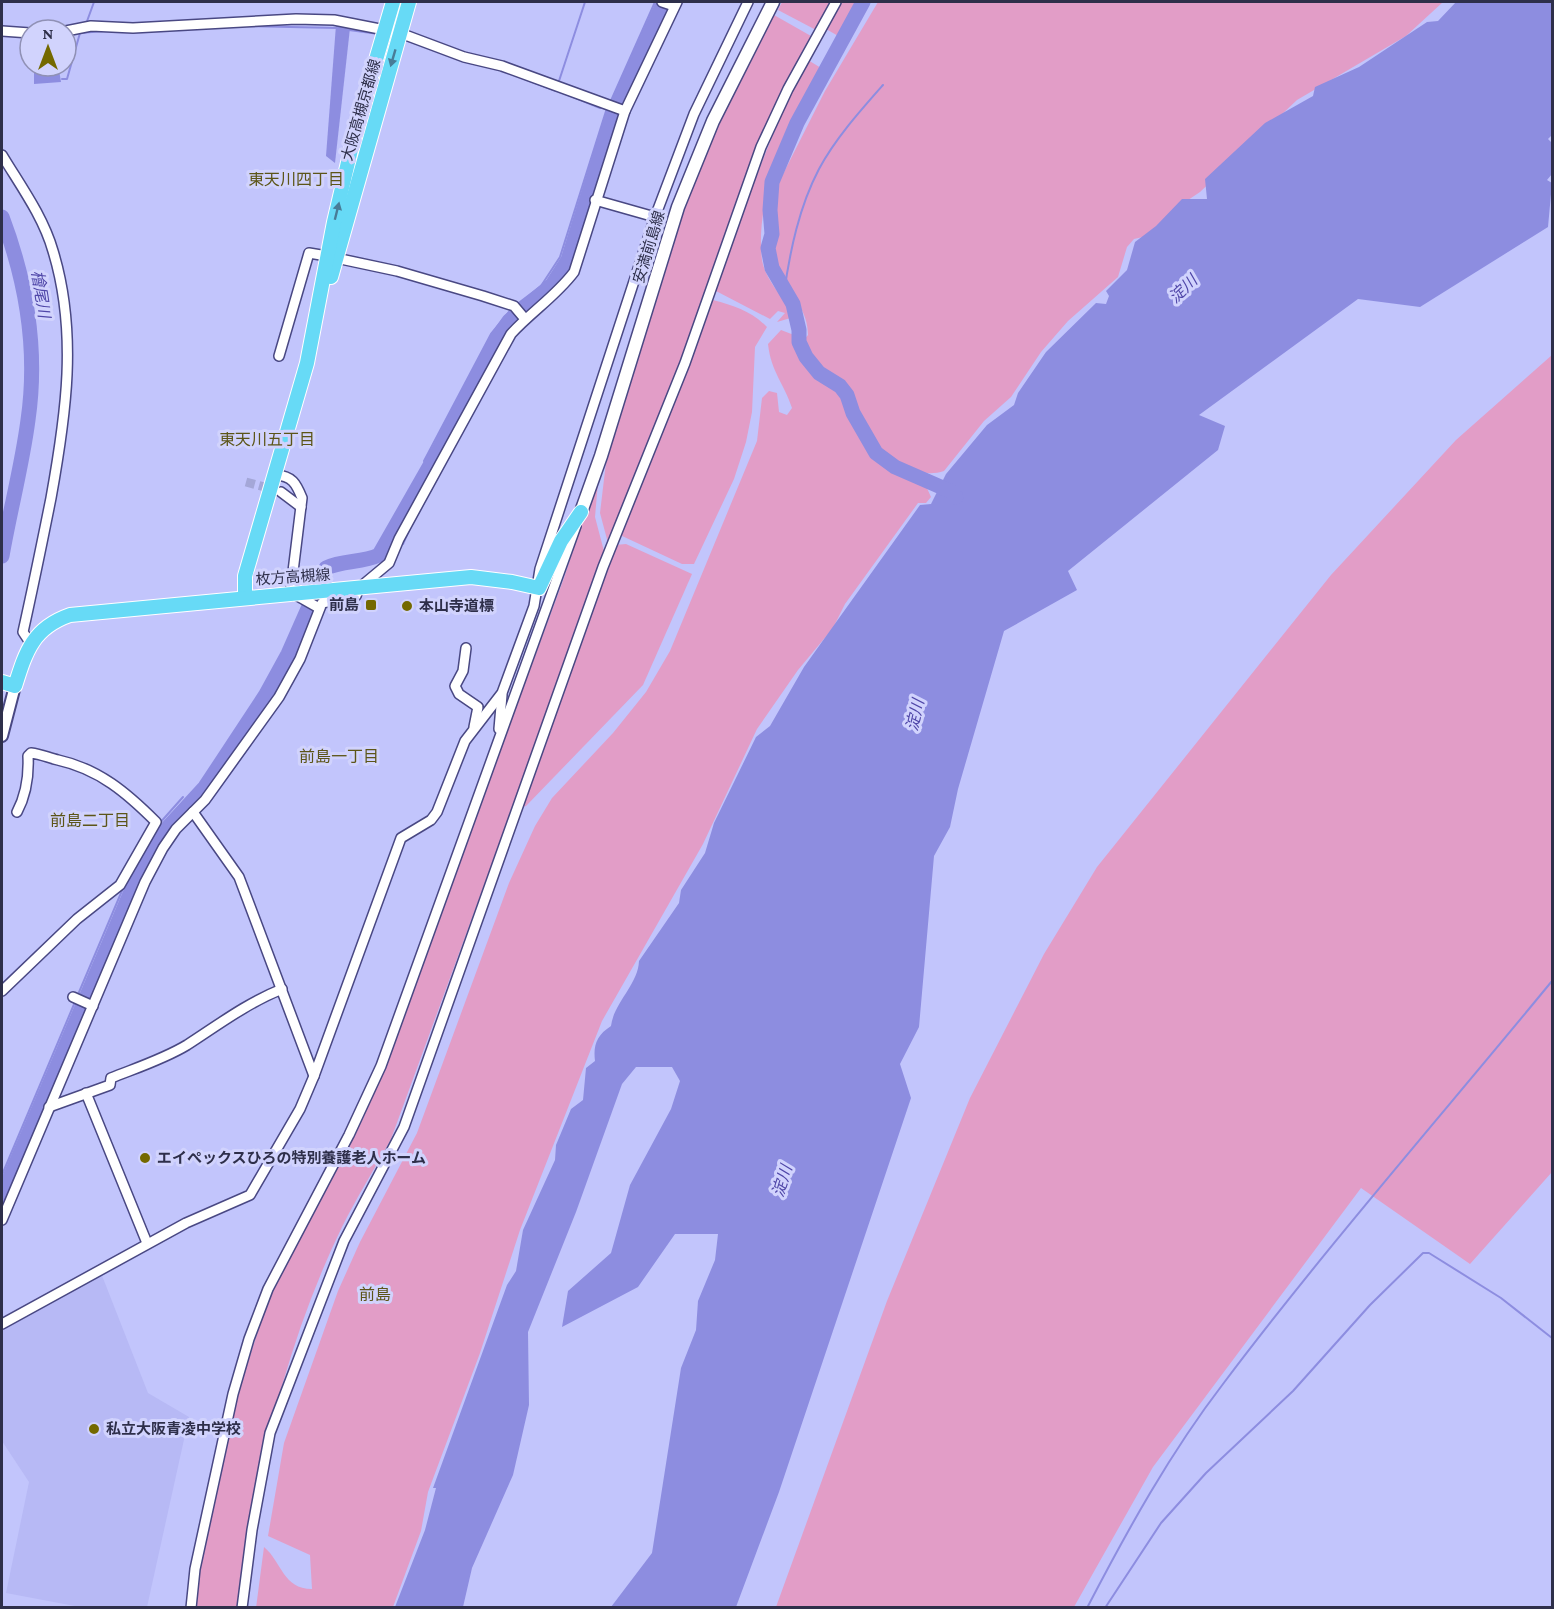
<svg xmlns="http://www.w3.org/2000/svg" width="1554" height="1609" font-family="'Crimson Pro','Noto Sans JP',serif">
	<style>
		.built { fill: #b7b9f5 }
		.green { fill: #e29dc7 }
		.water { fill: #8d8de0 }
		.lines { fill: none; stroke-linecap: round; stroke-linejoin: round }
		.stream { stroke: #8d8de0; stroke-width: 2 }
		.river { stroke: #8d8de0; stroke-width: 15 }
		.minor-tunnel { stroke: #a4a7d8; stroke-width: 9; stroke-dasharray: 9 4.5; stroke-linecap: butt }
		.minor-casing { stroke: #494883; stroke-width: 12 }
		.tertiary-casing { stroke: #494883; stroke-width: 14 }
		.secondary-casing { stroke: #494883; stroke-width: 15 }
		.primary-casing { stroke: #fff; stroke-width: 16 }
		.minor { stroke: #fff; stroke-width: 9 }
		.tertiary { stroke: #fff; stroke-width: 10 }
		.secondary { stroke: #fff; stroke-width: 12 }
		.primary { stroke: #67daf6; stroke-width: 14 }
		.oneway { fill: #487c97 }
		.poi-dot { fill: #746900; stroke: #d1d3fd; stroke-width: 2 }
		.labels { text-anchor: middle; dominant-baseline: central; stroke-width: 6; stroke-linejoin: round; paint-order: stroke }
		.street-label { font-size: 15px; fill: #2e2f4a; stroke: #d1d3fd }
		.poi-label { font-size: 15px; font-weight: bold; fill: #2e2f4a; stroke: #d1d3fd; text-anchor: start }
		.neighbourhood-label { font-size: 16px; fill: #5c5518; stroke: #d1d3fd }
		.water-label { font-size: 16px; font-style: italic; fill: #4f46a8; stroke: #d1d3fd }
	</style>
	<rect width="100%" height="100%" fill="#c2c5fc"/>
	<path class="built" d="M101,1273L148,1393L189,1417L147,1607H80L6,1593L29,1482L2,1441V1330Z"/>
	<g class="green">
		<path d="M782,2H833L816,30L778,10Z"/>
		<path d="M842,2H860L840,37L826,29Z"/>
		<path d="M878,2H1443L1406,36L1297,100L1200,192L1185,202L1156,234L1134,239L1127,247L1118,277L1068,321L1041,352L1011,397L984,421L944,471C911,482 873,449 860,419C854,407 855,396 846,385C839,375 827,376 819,369C811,362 807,350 803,341L808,335C808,312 794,297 781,280C776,273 773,263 770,254L777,233L776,188L825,91Z"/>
		<path d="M774,15L811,36C760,125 733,214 700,310C673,389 639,466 608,543L600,513L608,446L681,213L710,139Z"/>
		<path d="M808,60L821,68C792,125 754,192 762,260C765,278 781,297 794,310V317L777,322L785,313L778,311L770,319L716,291C744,209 768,137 808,60Z"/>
		<path d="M713,300C735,306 751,311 767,327L755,347L752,412L746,442L734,479L694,564H682L620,535Z"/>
		<path d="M781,330L794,335C802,379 825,369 843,398C857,419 859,444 879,462C890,470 906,472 914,483L926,486L931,497L926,503H918L845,604L833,628L798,670L757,729L703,844L602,1021L520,1230L480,1353L428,1492L421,1531L393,1607L256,1608L264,1547C282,1562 283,1589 312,1589L310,1555L268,1536L284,1443L338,1291L360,1242L417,1133L509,883L535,826L552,798L613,733L646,692L670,651L757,441L762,398L769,391L777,393L779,412L787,415L792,408C784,383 771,372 768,344Z"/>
		<path d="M1552,355V1172L1470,1264L1361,1188L1153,1467L1074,1607H776L887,1301L970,1098L1044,954L1097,867L1331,575L1456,440Z"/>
		<path d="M599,471L595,517L605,555L391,1139C375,1168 357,1197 342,1227C285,1344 254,1479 237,1607L195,1608L199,1571L236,1399L270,1294L363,1119L564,578Z"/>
		<path d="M626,544L692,574L643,685L526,806L522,807L615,545Z"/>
	</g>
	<g class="water">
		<path d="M1456,2H1552V135L1548,139L1552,143V174L1547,180L1552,183L1548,227L1420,307L1358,299L1199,415L1225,426L1218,450L1068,571L1077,590L1004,631L958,789L950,827L934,856L919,1027L900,1064L911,1098L779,1492L736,1607H611L652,1553L681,1368L696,1330L698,1301L715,1260L718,1234H675L638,1287L562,1327L568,1291L611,1253L630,1185L671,1109L680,1081L672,1067H636L622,1084L576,1212L528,1332L529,1405L513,1475L472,1568L463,1607H395L425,1530L436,1488H433L507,1285L516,1271L523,1230L555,1160L556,1145L571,1109L583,1100L586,1068L595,1061C593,1045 597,1035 611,1026C614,1002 638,985 639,961L679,903L681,890L705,853L714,823L756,737L770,726L804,667L920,505L931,504L946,474L987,425L1014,405L1018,393L1046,352L1096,303L1106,304L1109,296L1106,291L1127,270L1135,242L1156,226L1182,199H1207L1205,179L1265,123L1313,96L1315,87L1359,67L1427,22L1438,21Z"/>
		<path d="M336,25L350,28L335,163L326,156Z"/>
		<path d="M34,68L59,70L61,82L34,84Z"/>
	</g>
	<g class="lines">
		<g class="stream">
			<path d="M86,24L94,2"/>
			<path d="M244,26L338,28"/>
			<path d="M349,30L379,34"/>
			<path d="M405,40L417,44"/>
			<path d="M470,63L488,67"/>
			<path d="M522,78L556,91"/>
			<path d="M62,79H67L80,33L104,31"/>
			<path d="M558,84L585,2"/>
			<path d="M556,90L600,108"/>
			<path d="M610,103L655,2"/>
			<path d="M784,293C790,251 799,207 819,169C835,139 860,111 883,85"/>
			<path d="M516,305L541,286L560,257L607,108"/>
			<path d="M424,461L491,334L512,308"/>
			<path d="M427,497L437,479"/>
			<path d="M403,544L410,528"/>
			<path d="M211,800L263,727"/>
			<path d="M159,824L183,797"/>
			<path d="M77,997L124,886"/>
			<path d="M2,1175L75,1002"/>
			<path d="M1087,1608C1127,1531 1170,1453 1223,1384C1327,1246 1442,1115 1552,981"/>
			<path d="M1105,1608L1161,1523L1206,1473L1293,1391L1370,1305L1423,1253H1429L1501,1298L1552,1338"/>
		</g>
		<g class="river">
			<path d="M863,2L797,123L772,182L770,210L772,234L768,248L772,268L793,304L799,330V342L806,357L819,373L840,386L847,395L853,413L876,453L895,467L950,491L956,497"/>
			<path d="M2,217C27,283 38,351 28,420C22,466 10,510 2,556"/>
			<path d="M2,1196L144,861L158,838L205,787L265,696L288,654L326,568C343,560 362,563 379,555L440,448L497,338L509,321L552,285L568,260L613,114L664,2"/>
		</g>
		<path class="minor-tunnel" d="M246,482L276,490"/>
		<g class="minor-casing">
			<g id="minor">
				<path d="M662,2L674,6"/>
				<path d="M2,31L30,33"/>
				<path d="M66,31L91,26L133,28L296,19L334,20L400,33L464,57L502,66L625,111"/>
				<path d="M2,155C20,185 43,216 53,251C78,333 66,415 51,498C42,543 33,587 23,632L31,644"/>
				<path d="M595,200L655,217"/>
				<path d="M336,258L397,271L483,296L514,306L525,319"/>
				<path d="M279,356L309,253L327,256"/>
				<path d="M276,475C292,476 296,483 302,498L290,596"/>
				<path d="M281,492L301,507"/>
				<path d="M296,595L319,608"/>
				<path d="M466,648L463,671L455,686L459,694L478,707L474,727"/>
				<path d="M499,729L502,695"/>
				<path d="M193,812L239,877L314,1076"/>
				<path d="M2,991L77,919L120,885L156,822C127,793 99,769 58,760C49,758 41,754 31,753L28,756C29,776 26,795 17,812"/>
				<path d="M73,997L93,1006"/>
				<path d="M86,1093L147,1243"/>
				<path d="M49,1107L110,1085L111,1078C136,1068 164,1059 187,1045C218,1025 247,1003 282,989"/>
				<path d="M2,1220L145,882L163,848L176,829L205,800L279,697L300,659L322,603L356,596L359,588L389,563L399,539L511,334C531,312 556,296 574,272L625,111L677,2"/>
				<path d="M2,1324L186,1223L250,1195L300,1109L314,1076L401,838L431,820L437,812L465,741L502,693L534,606L540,569L655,217L694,114L748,2"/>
				<path d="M191,1608L195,1569L233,1394L249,1339L268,1289L349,1135L381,1066L576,526"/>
				<path d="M242,1608L252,1530L270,1433L344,1241L404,1127L603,567L685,363L761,147L788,89L836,2"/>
			</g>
		</g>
		<g class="tertiary-casing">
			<path id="tertiary" d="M2,736L15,686"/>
		</g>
		<g class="secondary-casing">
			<path id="secondary" d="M581,512L601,456L678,207L713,121L773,2"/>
		</g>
		<g class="primary-casing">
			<g id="primary">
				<path d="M331,277L409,2"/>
				<path d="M245,597V576L307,363L334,222L357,124L393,2"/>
				<path d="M2,682L15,686C26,651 33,628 70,615L471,577L512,582L539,588L561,541L581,512"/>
			</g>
		</g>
		<use href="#minor" class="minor"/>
		<use href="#tertiary" class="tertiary"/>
		<use href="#secondary" class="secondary"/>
		<use href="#primary" class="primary"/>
	</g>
	<defs><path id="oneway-solid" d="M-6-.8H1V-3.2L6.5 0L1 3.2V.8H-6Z" transform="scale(1.5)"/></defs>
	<g class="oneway">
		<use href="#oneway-solid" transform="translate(393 58) rotate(106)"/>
		<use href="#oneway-solid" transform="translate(337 211) rotate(-76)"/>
	</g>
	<g class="poi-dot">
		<rect x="365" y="599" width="12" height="12" rx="3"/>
		<circle cx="407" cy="606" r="6"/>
		<circle cx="145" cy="1158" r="6"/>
		<circle cx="94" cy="1429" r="6"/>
	</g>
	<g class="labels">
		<g class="street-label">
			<text transform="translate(361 110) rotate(-74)">大阪高槻京都線</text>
			<text transform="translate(649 247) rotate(-73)">安満前島線</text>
			<text transform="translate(293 577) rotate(-4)">枚方高槻線</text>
		</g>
		<g class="poi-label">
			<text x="359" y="605" text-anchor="end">前島</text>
			<text x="419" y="606">本山寺道標</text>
			<text x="157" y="1158">エイぺックスひろの特別養護老人ホーム</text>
			<text x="106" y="1429">私立大阪青凌中学校</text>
		</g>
		<g class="neighbourhood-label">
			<text x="296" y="179">東天川四丁目</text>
			<text x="267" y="439">東天川五丁目</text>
			<text x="339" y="756">前島一丁目</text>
			<text x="90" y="820">前島二丁目</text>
			<text x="375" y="1294">前島</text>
		</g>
		<g class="water-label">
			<text transform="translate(1183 289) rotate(-44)">淀川</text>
			<text transform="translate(41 294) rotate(81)">檜尾川</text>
			<text transform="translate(915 715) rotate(-77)">淀川</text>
			<text transform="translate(782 1181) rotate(-73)">淀川</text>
		</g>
	</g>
	<rect width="1554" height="1609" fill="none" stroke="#2e2f4a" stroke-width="6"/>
	<g transform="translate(48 48)"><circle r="28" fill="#d1d3fd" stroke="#9091b5" stroke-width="1.5"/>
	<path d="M0-4.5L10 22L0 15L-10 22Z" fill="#746900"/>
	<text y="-9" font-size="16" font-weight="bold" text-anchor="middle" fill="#2e2f4a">N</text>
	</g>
</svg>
